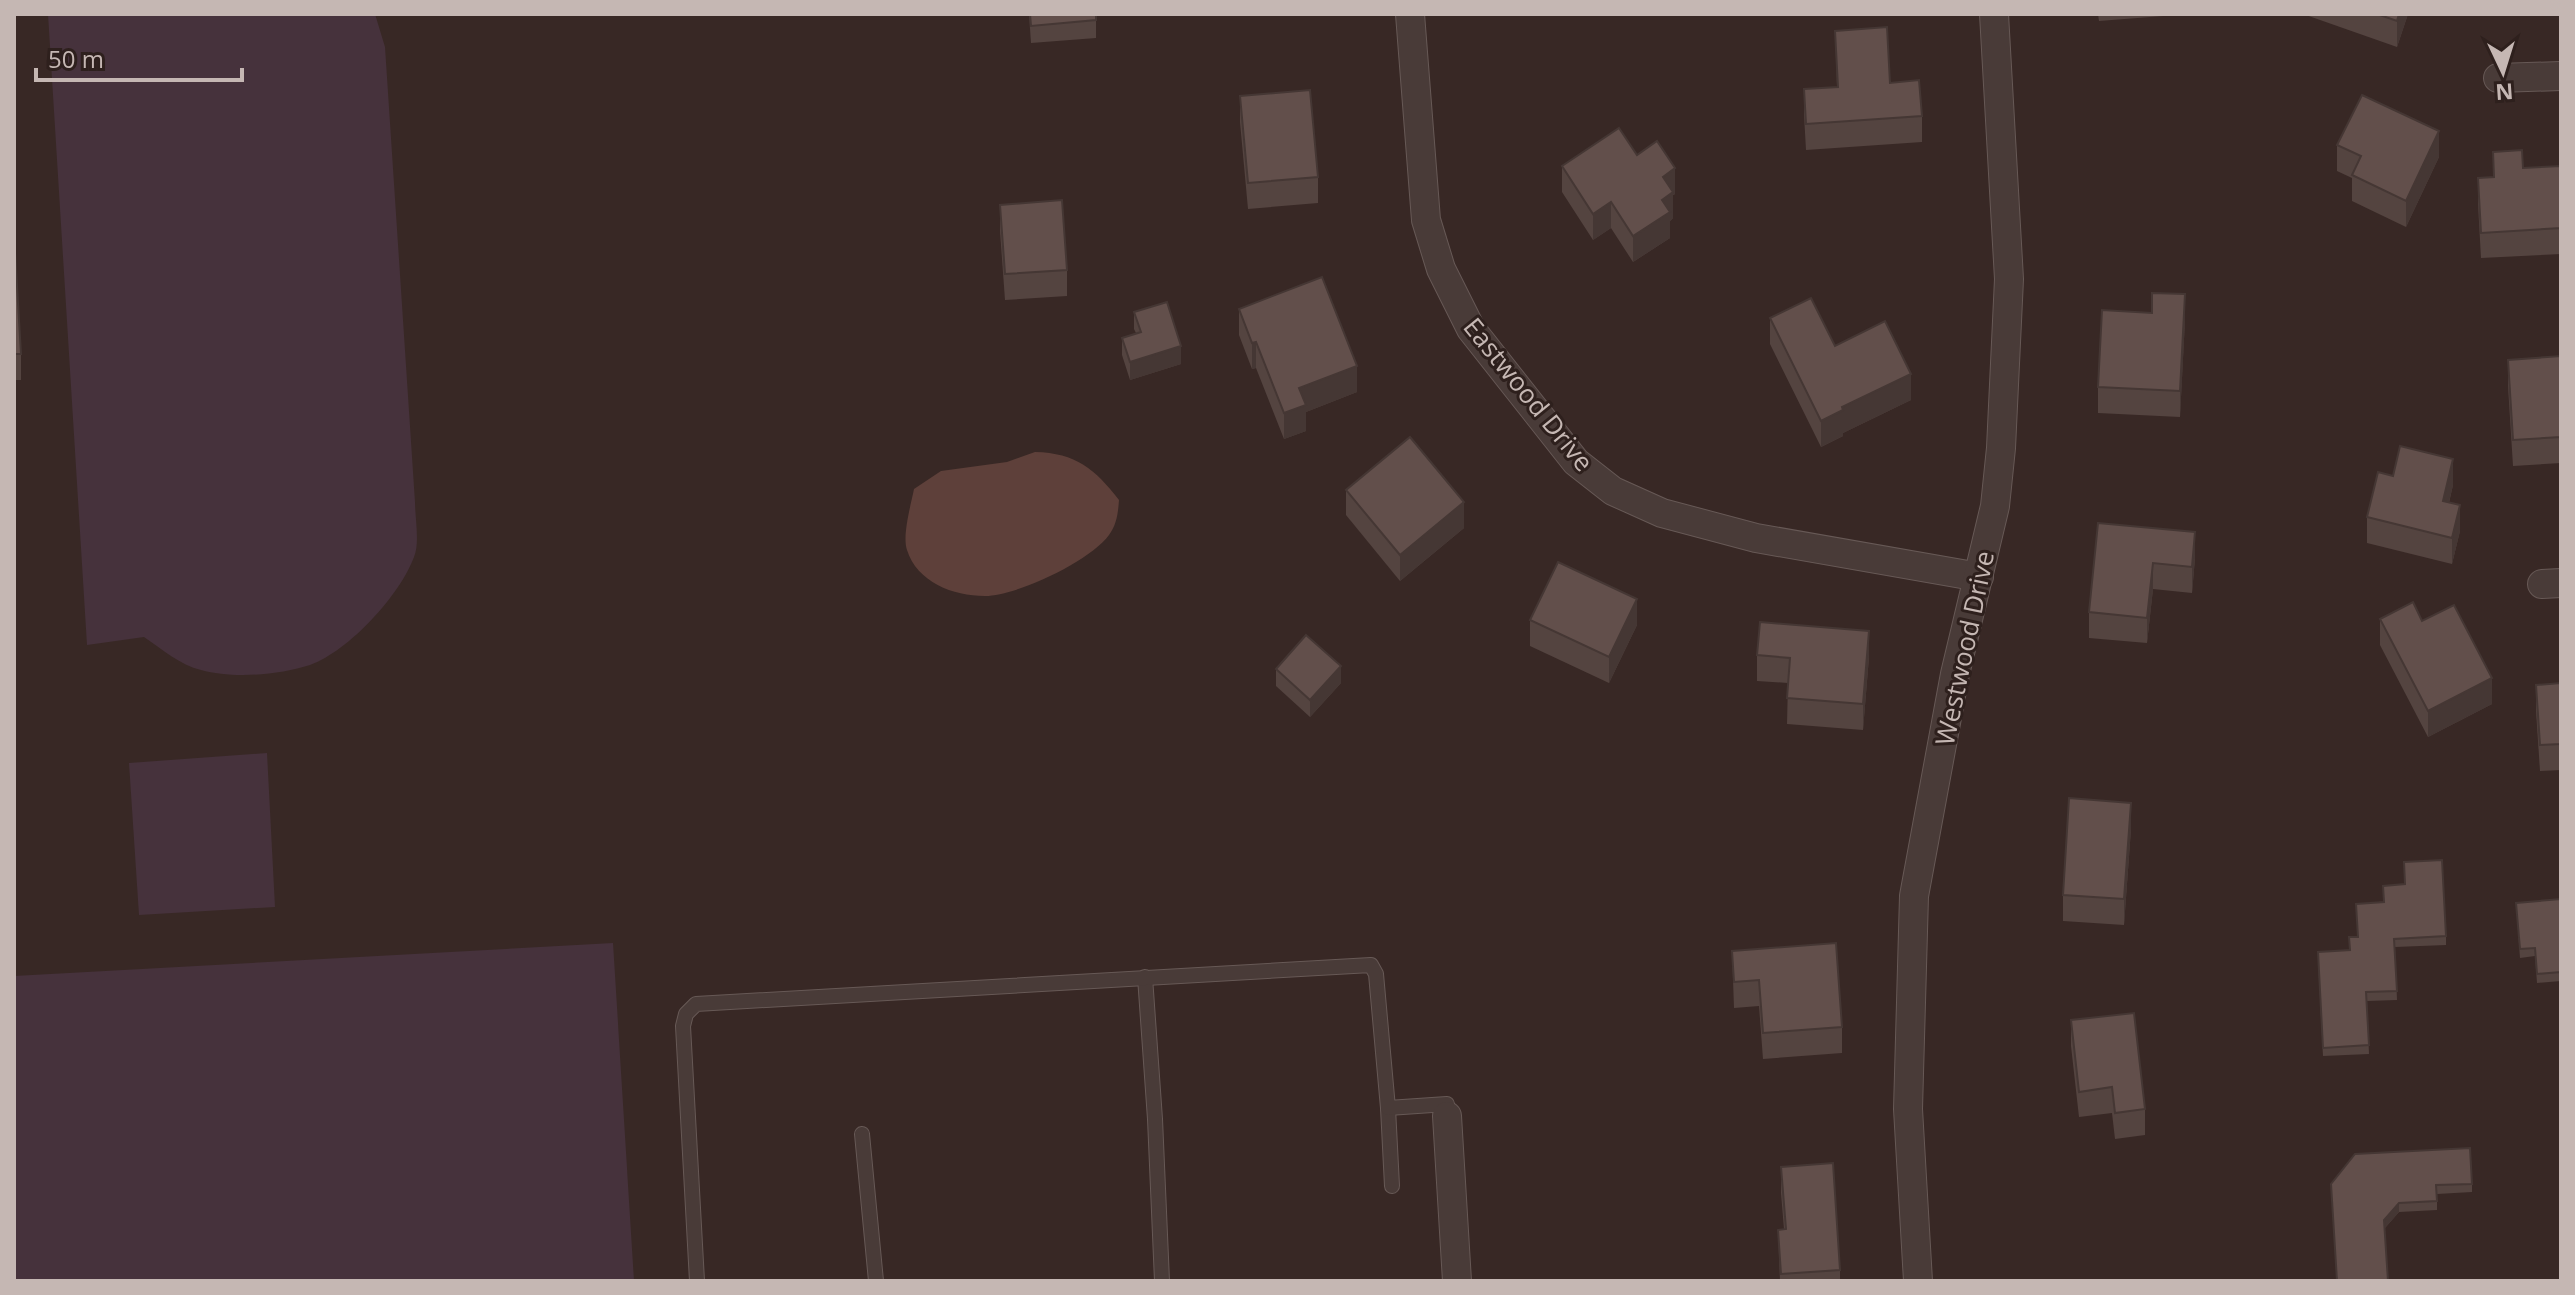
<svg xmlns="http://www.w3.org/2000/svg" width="2575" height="1295" font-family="'Open Sans',sans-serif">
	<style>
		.green { fill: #46323c }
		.water { fill: #5e403a }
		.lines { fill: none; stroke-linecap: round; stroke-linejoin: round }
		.service-casing { stroke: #675956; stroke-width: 16 }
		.minor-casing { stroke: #675956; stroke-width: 30 }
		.service { stroke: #493b38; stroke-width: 14 }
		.minor { stroke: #493b38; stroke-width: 28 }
		.wall { fill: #544440 }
		.shaded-wall { fill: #453734 }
		.building { fill: #624f4b; stroke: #453734; stroke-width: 2 }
		.labels { text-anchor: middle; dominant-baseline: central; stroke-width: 6; stroke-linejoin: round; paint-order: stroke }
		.street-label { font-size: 26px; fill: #c5b7b3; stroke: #2e201d }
	</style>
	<rect width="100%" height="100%" fill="#382825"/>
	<g class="green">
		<path d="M48,14H375L385,47L415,502C415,518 420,543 414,557C400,595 349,651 310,665C279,675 233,679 201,670C180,665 162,649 144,637L87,645Z"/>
		<path d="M267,753L275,907L139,915L129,763Z"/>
		<path d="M613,943L634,1281H14V976Z"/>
	</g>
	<path class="water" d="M1035,452C1076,453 1095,469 1119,500C1118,513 1117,524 1109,535C1090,561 1017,596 985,596C953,596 917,582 907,550C902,536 911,504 914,489L941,471L1007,462Z"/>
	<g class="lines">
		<g class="service-casing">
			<g id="service">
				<path d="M1145,977L1155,1119L1162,1281"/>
				<path d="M1388,1108L1392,1186"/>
				<path d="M862,1134L876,1281"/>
				<path d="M697,1281L683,1026L686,1014L696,1004L1371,965L1376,974L1388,1108L1447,1104V1115"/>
			</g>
		</g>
		<g class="minor-casing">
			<g id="minor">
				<path d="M1410,14L1426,220L1441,269L1471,329L1576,462L1613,491L1662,513L1756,538L1979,577"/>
				<path d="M2498,78L2561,76"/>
				<path d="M2542,584L2561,583"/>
				<path d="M1447,1116L1457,1281"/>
				<path d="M1918,1281L1908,1109L1914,896L1955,674L1995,506L2001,448L2009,279L1994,14"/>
			</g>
		</g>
		<use href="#service" class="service"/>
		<use href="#minor" class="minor"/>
	</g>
	<g class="wall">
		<path d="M1029,14H1096V38L1031,43Z"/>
		<path d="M2098,14H2176V15L2099,21Z"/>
		<path d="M2303,14H2408L2397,47Z"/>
		<path d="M1835,31L1890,83L1922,116V142L1806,150L1804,115V89L1837,87Z"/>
		<path d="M1240,96L1318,177V203L1248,209L1240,122Z"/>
		<path d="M2337,145L2439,157L2406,227L2352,201V178L2337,171Z"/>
		<path d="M2493,152L2523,168L2561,166V254L2481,258L2478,204V178L2493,177Z"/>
		<path d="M1637,155L1675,194L1673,195V218L1670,221V238L1633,262L1611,228L1593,240L1562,192V166Z"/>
		<path d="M1000,205L1067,270V296L1005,300L1000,231Z"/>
		<path d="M14,235L21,354V380H14Z"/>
		<path d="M1239,309L1357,392L1306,412V431L1284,439L1256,368L1252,369L1239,335Z"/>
		<path d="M1134,312L1181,364L1130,380L1122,355V338L1136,333L1134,329Z"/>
		<path d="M1770,318L1835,346L1911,400L1843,433V436L1821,447L1770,344Z"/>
		<path d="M2185,320L2180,417L2098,413V387Z"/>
		<path d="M2561,356V463L2513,466L2508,386V360Z"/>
		<path d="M2393,476L2453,485L2449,503L2460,531L2452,564L2367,543V517Z"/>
		<path d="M1346,490L1464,528L1400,581L1346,515Z"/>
		<path d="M2098,523L2195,558L2192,593L2153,589L2147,643L2089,638V612Z"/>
		<path d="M2380,619L2422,621L2492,704L2428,737L2380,645Z"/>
		<path d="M1530,620L1637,625L1609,683L1530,646Z"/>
		<path d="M1757,655L1869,657L1863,730L1787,724L1788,683L1757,681Z"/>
		<path d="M1276,669L1341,683L1310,717L1276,686Z"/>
		<path d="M2561,683V770L2540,771L2536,711V685Z"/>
		<path d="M2131,829L2124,925L2063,921V895Z"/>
		<path d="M2561,899V981L2537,983L2535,956L2520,958L2516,903Z"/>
		<path d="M2446,936V945L2395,947L2397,1000L2367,1001L2369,1054L2323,1056L2318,961L2349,950V937Z"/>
		<path d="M1732,951L1842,1027V1053L1763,1059L1759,1006L1734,1008Z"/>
		<path d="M2071,1020L2145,1109V1135L2115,1139L2112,1113L2079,1117L2071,1046Z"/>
		<path d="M1781,1167L1840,1270V1281H1780L1778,1230L1784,1229L1781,1193Z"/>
		<path d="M2331,1184H2472V1192L2437,1194V1210L2399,1212L2385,1228Z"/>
	</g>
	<g class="shaded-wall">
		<path d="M2399,14H2408L2397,47V21Z"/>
		<path d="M2439,131V157L2406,227V201Z"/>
		<path d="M1675,168V194L1673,195V218L1670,221V238L1633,262V236L1663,177Z"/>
		<path d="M1611,202V228L1593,240V214Z"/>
		<path d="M2185,294V320L2180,417V391Z"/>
		<path d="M1256,342V368L1252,369V343Z"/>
		<path d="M1181,346V364L1130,380V362Z"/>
		<path d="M1357,366V392L1306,412V431L1284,439V413L1299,388Z"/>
		<path d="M1911,374V400L1843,433V436L1821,447V421L1842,407Z"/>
		<path d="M2453,459V485L2443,527V501Z"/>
		<path d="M1464,502V528L1400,581V555Z"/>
		<path d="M2460,505V531L2452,564V538Z"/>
		<path d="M2195,532V558L2192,593V567Z"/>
		<path d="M2153,563V589L2147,643V618Z"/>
		<path d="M1637,599V625L1609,683V657Z"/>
		<path d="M1869,631V657L1863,730V704Z"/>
		<path d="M1341,666V683L1310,717V700Z"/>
		<path d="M2492,678V704L2428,737V711Z"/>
		<path d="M2131,803V829L2124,925V899Z"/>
		<path d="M2399,1203V1212L2384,1229V1220Z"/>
	</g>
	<g class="building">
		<path d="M1030,14H1096V20L1031,26Z"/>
		<path d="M2377,14H2399L2397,21Z"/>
		<path d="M1887,27L1890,83L1919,80L1922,116L1806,124L1804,89L1838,87L1835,31Z"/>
		<path d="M1310,90L1318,177L1248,183L1240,96Z"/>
		<path d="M2362,95L2439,131L2406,201L2352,175L2361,156L2337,145Z"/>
		<path d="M1619,128L1637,155L1657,141L1675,168L1663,177L1673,192L1662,200L1670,212L1633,236L1611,202L1593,214L1562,166Z"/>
		<path d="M2522,150L2523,168L2561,166V228L2481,233L2478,178L2494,177L2493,152Z"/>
		<path d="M1062,200L1067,270L1005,274L1000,205Z"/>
		<path d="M14,235L21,354H14Z"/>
		<path d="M1322,277L1357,366L1299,388L1306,405L1284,413L1256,342L1252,343L1239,309Z"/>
		<path d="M2152,293L2185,294L2180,391L2098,387L2102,310L2152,313Z"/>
		<path d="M1811,298L1835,346L1885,321L1911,374L1842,407L1843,410L1821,421L1770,318Z"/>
		<path d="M1167,302L1181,346L1130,362L1122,338L1141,332L1134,312Z"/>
		<path d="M2561,356V437L2513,440L2508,360Z"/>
		<path d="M1410,437L1464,502L1400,555L1346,490Z"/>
		<path d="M2400,446L2453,459L2443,501L2460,505L2452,538L2367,517L2378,472L2393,476Z"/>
		<path d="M2098,523L2195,532L2192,567L2153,563L2147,618L2089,612Z"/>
		<path d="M1558,562L1637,599L1609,657L1530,620Z"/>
		<path d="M2413,602L2422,621L2454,605L2492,678L2428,711L2380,619Z"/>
		<path d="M1760,622L1869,631L1863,704L1787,698L1790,658L1757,655Z"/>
		<path d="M1306,635L1341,666L1310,700L1276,669Z"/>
		<path d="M2561,683V744L2540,745L2536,685Z"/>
		<path d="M2069,798L2131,803L2124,899L2063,895Z"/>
		<path d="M2442,860L2446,936L2394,939L2397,991L2366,992L2369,1045L2323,1048L2318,952L2350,950L2349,937H2358L2356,904L2384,902L2383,886L2405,884L2404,862Z"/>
		<path d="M2561,899V972L2537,974L2535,948L2520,949L2516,903Z"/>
		<path d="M1836,943L1842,1027L1763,1033L1759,980L1734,982L1732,951Z"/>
		<path d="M2134,1013L2145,1109L2115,1113L2112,1087L2079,1092L2071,1020Z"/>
		<path d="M2470,1148L2472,1184L2436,1185L2437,1201L2399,1203L2384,1220L2388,1281H2337L2331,1184L2355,1154Z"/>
		<path d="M1833,1163L1840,1270L1781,1274L1778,1230L1786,1229L1781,1167Z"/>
	</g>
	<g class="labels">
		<g class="street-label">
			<text transform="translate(1529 394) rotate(51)">Eastwood Drive</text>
			<text transform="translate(1964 648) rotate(-78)">Westwood Drive</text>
		</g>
	</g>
	<rect width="2575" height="1295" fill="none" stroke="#c5b7b3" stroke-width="32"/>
	<g transform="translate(2503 72) rotate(176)" stroke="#2e201d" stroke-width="6" paint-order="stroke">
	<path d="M0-6L14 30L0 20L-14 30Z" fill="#c5b7b3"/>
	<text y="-12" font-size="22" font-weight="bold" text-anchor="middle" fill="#c5b7b3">N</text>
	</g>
	<path d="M36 68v12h206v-12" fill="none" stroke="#c5b7b3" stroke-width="4"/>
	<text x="48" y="68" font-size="24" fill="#c5b7b3" stroke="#2e201d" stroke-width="6" paint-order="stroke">50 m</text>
</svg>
